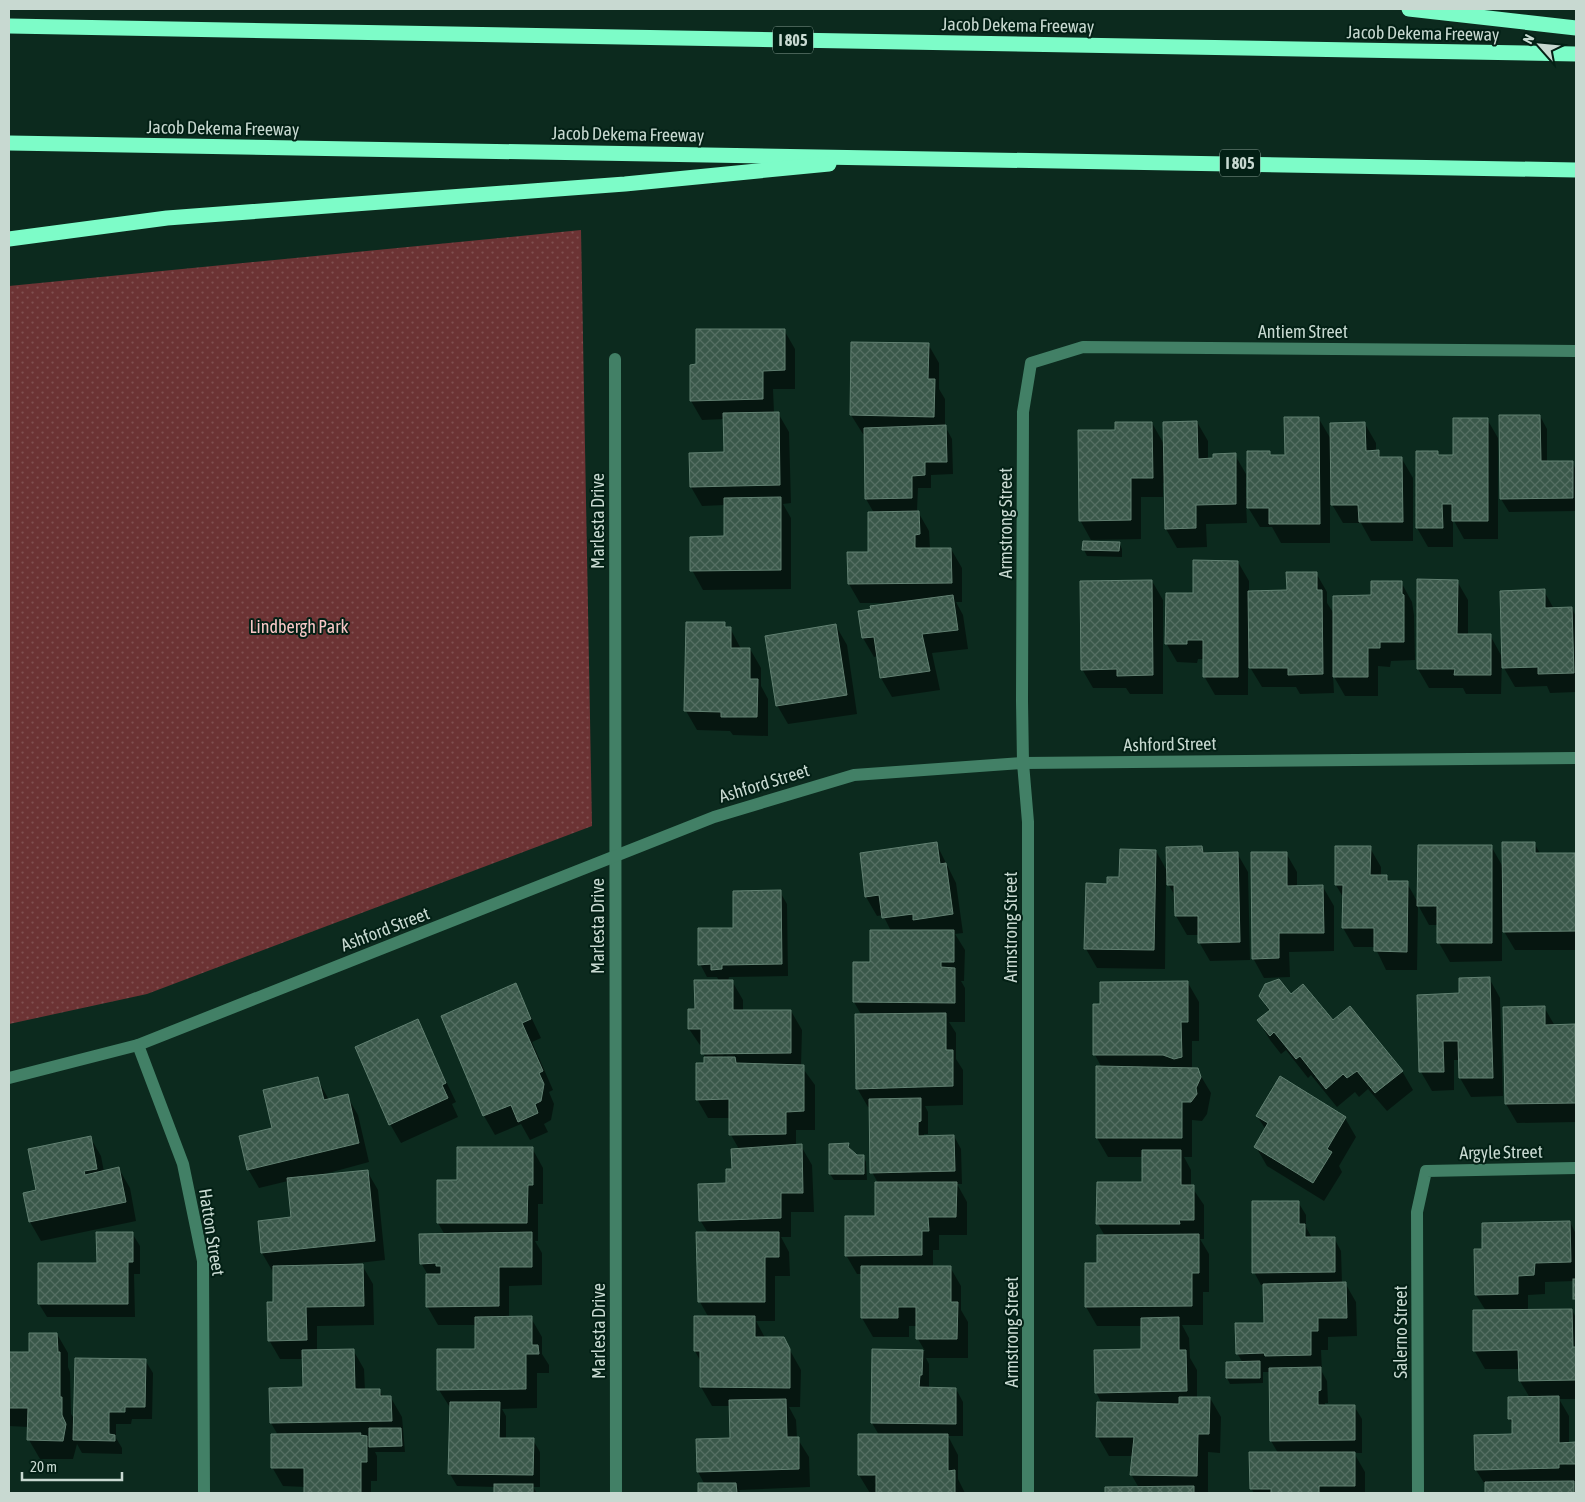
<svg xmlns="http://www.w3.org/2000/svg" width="1585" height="1502" font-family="'Asap Condensed',sans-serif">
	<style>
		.park { fill: url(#park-dots) }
		.shadow { fill: #0007 }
		.building { fill: url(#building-cross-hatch); stroke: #618071 }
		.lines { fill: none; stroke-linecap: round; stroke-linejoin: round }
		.minor { stroke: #428066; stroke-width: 12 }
		.highway { stroke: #7dfcc8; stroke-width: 15 }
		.labels { text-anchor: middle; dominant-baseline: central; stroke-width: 4; stroke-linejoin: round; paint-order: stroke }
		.shield { fill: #032015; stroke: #8da299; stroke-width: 1 }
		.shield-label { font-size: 16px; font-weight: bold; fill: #c8d9d1 }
		.street-label { font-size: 18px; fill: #c8d9d1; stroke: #032015 }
		.park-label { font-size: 18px; fill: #f8c7c6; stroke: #032015 }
	</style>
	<defs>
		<pattern id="park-dots" width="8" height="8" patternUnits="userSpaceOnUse" patternTransform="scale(1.25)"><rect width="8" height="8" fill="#6c3334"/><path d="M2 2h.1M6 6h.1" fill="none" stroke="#805050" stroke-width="1.8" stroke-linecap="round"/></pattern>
		<pattern id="building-cross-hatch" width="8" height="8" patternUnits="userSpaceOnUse" patternTransform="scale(1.25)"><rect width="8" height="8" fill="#3a584a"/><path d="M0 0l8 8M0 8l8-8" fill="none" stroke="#556f63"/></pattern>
	</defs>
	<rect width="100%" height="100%" fill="#0c2a1e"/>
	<path class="park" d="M581,230L592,826L147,994L9,1024V286Z"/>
	<g class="shadow">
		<path d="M784,330L795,349V389H773L774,413H778L789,432L791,503L783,504L791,518V589L703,590L692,570L725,538V505L702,506L691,487L725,453L724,419L702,420L691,401V366L697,365Z"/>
		<path d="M928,344L939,363V389L945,399V426L952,439L953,474L931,475V488H918L917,510L929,531L930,549H951L962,568V602H956L963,615L968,649L932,653L940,690L892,697L881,678L878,656L874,657L863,638L888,603H860L849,584L869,554L874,513L866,499L865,434H863L851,415Z"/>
		<path d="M1540,416L1547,429V462H1572L1576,470V511L1509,512L1501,499V417Z"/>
		<path d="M1319,419L1332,441L1365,424L1376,443V452H1378L1382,459H1402L1413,478V541H1371L1361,523H1343L1330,501V543H1281L1272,527H1260L1246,504L1247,523L1206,524L1207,547L1177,548L1166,529L1165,483H1163V497H1141V539L1091,540L1080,520L1116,431L1152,423L1165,446L1197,422L1208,441V459L1235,455L1246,474V498H1249L1269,452L1271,456H1286Z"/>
		<path d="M1487,419L1498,438V539H1464L1453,519V547H1428L1417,528L1437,452L1440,456H1455Z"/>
		<path d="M1119,543L1122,549V557L1087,556L1084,550Z"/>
		<path d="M1238,562L1249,581V593L1288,592L1316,573L1327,592V603L1334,614L1401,582L1412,602L1414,615L1415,660L1391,661L1390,667L1378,666V696H1345L1333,675L1334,693L1300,694L1296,687H1262L1248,664V695H1215L1204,676V659H1198L1197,663L1177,662L1166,643L1194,595Z"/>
		<path d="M1152,581L1163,600V694H1130L1126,688H1093L1082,669Z"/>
		<path d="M1457,581L1468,600V635H1490L1502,657L1501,694H1466L1463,688H1429L1418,669Z"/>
		<path d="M1544,591L1554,609L1572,608L1576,617V692L1550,693L1547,686L1515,687L1504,668L1501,592Z"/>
		<path d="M725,623L727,628H730L741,649H750L761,668V686L768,699V736L733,735L730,731L697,730L686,711Z"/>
		<path d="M836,626L847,645L857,714L788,724L777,705Z"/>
		<path d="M936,843L956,883L963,933L955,934L965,950L964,981H961L965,988V1022H949L956,1033V1059L963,1070V1105L925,1106L928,1112V1134H924V1137L954,1136L961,1149L962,1184H957L967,1202V1235H939V1250H933V1267H950L961,1286V1310L968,1322V1358H926L929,1364V1388L956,1389L963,1402V1436H948L958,1455V1479L965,1493H870L859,1475V1435H879L872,1423L873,1351H925L918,1339L917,1326H909V1337H873L862,1318L863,1274H857L846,1255L876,1217L878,1183L872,1172L871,1107H868L857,1088L862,1016L854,1002V963H871L891,931L883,915L877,916L866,897Z"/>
		<path d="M1534,843L1541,855L1575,854L1576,857V950H1515L1502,928V961L1450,962L1439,943V925H1429L1418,905L1417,970H1386L1375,947H1354L1343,928L1344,899L1336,885L1370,848L1381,867V876H1386L1390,882L1407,883L1418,903L1491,846L1503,867Z"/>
		<path d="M1202,848L1205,854L1237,853L1248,872L1250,960L1210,961L1199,942V935H1187L1176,916V897L1166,881L1165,969L1097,968L1086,949L1087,884L1109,885L1156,851L1168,873Z"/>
		<path d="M1286,853L1297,872V887H1323L1334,906V951L1289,952L1290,977L1264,978L1253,958Z"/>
		<path d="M780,892L787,904L788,976L729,977L728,981H732L743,1000V1011H791L802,1030L801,1066L815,1085V1130H796V1146H801L812,1165L814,1212H791V1237H781L789,1252L790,1276H775V1321H756L765,1338H783L801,1370L800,1407H789L796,1420L797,1438L809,1457L810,1487L739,1490L741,1493H700V1485H705L698,1472L731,1439V1406H712L701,1387V1362L695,1351L709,1318L700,1302L697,1233H708L700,1220L727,1185L739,1149L731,1135V1118H708L697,1099L705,1058L702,1048L689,1029L696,1010L719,981L717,977H707L700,964L735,929Z"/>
		<path d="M1489,978L1500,998L1503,1096L1471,1097L1460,1078L1459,1060H1454V1090L1432,1091L1421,1072L1460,995Z"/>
		<path d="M1188,983L1199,1002V1041H1192V1068H1196L1211,1093L1207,1114L1202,1121L1192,1120V1157H1184L1191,1170V1186L1204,1205V1239H1200L1209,1254V1292H1203V1325H1182L1189,1338L1190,1358L1197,1370V1398H1210L1221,1417L1220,1453L1208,1452V1493H1106V1488H1139L1131,1474L1132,1456H1109L1098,1437L1102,1404L1096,1392L1142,1350V1326H1097L1086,1307V1264H1098L1105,1236L1098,1224L1143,1184V1157H1108L1097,1138L1102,1068L1095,1055L1094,1005Z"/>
		<path d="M516,985L541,1038L532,1042L553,1090L549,1092L554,1104L551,1120L544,1124L548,1132L530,1140L521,1124L495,1135L484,1116L442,1017Z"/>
		<path d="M1260,996H1291L1333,1022L1402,1071L1413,1090L1387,1111L1368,1089L1359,1097L1355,1092L1337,1107L1311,1075L1308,1078L1286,1050L1281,1054L1270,1040L1259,1021L1270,1012Z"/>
		<path d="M1544,1007L1555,1026H1575L1576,1029V1122L1517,1123L1506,1104Z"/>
		<path d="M417,1021L456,1102L452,1104L458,1117L401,1143L390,1124Z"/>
		<path d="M317,1078L329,1100L347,1096L358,1115L369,1162L314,1177L367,1171L378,1190L385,1260L350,1264V1266L362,1265L373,1284L374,1325L317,1326V1351L353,1350L364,1369L365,1391L379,1390L384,1398H391L402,1417L405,1452H375L377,1456V1481H371V1493H306V1487L283,1486L272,1467L278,1435L271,1423L270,1389L304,1388V1359H280L269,1340L274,1304L273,1272L262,1253L292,1218L288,1181L259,1188L248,1169L273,1128Z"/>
		<path d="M1257,1116L1345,1118L1356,1137L1339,1166L1342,1172L1324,1201L1267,1166L1256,1147L1266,1130Z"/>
		<path d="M90,1137L101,1156L104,1172L119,1169L130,1188L136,1221L41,1241L30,1222L24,1194L37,1191Z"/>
		<path d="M848,1145L856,1157L863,1156L866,1162L867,1180H834L830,1174Z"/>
		<path d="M532,1148L543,1168V1204H538V1241H535L542,1253V1285L509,1286V1318H531L542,1337V1354L549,1365V1373H537V1408L502,1409L506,1416V1439L533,1440L540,1452V1487H533L537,1493H496V1487L457,1486L450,1474L451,1409L439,1390L438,1350H476V1325H438L427,1306L428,1275L421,1263L445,1235L438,1223L458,1181Z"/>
		<path d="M1298,1202L1306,1215V1227L1312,1238H1334L1341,1251L1342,1283H1345L1356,1302L1357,1336L1328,1337V1350H1321L1322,1372L1327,1381L1328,1403H1325V1406H1354L1362,1419V1453H1354L1365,1472V1493H1254L1251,1488L1278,1453L1271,1441L1270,1372H1263V1383L1230,1384L1227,1378L1243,1363L1237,1353L1266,1324L1265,1285H1261L1254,1272Z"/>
		<path d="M1570,1222L1576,1234V1302L1574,1281L1545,1282V1294L1528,1295V1311L1572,1310L1576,1318V1399H1559L1569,1416V1444H1576V1483H1574L1576,1493H1486V1486L1476,1470L1514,1435L1513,1425L1509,1418L1530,1398L1520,1381V1369H1485L1474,1350L1486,1311L1476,1295L1483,1250Z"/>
		<path d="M132,1233L140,1246V1274H134L135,1317H47L39,1304L98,1264Z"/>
		<path d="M57,1334L68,1353V1367L70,1372L71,1414L75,1420L145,1360L153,1373L152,1419H132L131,1424H116V1438L122,1448V1454L82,1453L77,1444L73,1459H40L29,1440V1427L9,1426V1353H30Z"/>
	</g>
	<g class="building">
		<path d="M696,329H785V370L763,371V399L690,401V365L696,364Z"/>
		<path d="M851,342L929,343L928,379H935L934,417L850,415Z"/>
		<path d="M779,412L780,485L690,487L689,453L724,452L723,413Z"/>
		<path d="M1499,415H1540L1541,461H1573V498L1500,499Z"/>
		<path d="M1284,417H1319L1320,524H1269V508H1247V451H1270V455H1285Z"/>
		<path d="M1453,418H1488V521H1452V504H1442L1443,528H1416V451H1438V455H1453Z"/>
		<path d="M1197,421L1198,459L1213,458V454L1236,453V504L1196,505V528L1165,529L1163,422Z"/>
		<path d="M1115,422H1152L1153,478H1131V520L1079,521L1078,430H1115Z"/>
		<path d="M1365,422L1366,451L1379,450V457H1402L1403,522H1359L1358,505H1331L1330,423Z"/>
		<path d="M946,425L947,462H925V475L912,476V498L865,499L864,428Z"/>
		<path d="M781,497V570L690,571V537L724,536V498Z"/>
		<path d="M919,511L920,534L915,535V548H951L952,583L848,584L847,552H868V512Z"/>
		<path d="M1083,541L1120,542L1119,551L1082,550Z"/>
		<path d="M1193,560L1238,561V677H1203V640H1187V644H1165L1166,593H1193Z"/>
		<path d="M1286,572H1317V590H1322L1323,674L1288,675V668H1249L1248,591L1287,590Z"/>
		<path d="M1417,579L1458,580L1457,634H1491V675H1454L1455,669H1417Z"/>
		<path d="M1152,580L1153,675L1117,676V669L1081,670L1080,581Z"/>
		<path d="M1371,581H1402V594L1404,595V642H1380V648H1368V677H1333V596L1371,595Z"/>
		<path d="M1545,589V608L1572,607L1574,673L1538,674V667L1502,668L1500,591Z"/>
		<path d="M953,595L958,630L922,634L930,671L880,678L874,637L862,638L858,611L871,609L870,606Z"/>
		<path d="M686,622H725V627H731V648H750V679H758L757,717H721V712L684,711Z"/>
		<path d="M836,624L847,695L776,706L765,636Z"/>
		<path d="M937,842L940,864L946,863L953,914L913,920V914L882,918L879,895L865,897L860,853Z"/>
		<path d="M1502,842H1535V853H1575L1576,931L1503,932Z"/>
		<path d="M1418,845H1492V943H1437V906H1417Z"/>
		<path d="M1202,846L1203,853L1238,852L1240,942L1198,943V916H1175L1174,885H1167L1166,847Z"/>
		<path d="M1335,846H1371L1370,875H1387V881H1408L1407,952L1374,951V928H1342L1343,885H1335Z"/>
		<path d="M1120,849L1156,850L1154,950L1084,949L1086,883L1107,884V877H1119Z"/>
		<path d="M1251,852H1287V886L1323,885L1324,933H1279V958L1252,959Z"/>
		<path d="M781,890L782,964L722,965V969L711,970V964L698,965V928H733V891Z"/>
		<path d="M870,930H954V962H941V967L955,968V1003L853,1002V962H870Z"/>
		<path d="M1490,977L1493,1078H1459L1458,1041H1443L1444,1072H1419L1417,995L1459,993V978Z"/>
		<path d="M1279,979L1291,994L1303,984L1333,1020L1350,1006L1403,1071L1375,1093L1357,1071L1347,1078L1343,1074L1326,1089L1300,1056L1296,1059L1274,1032L1270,1036L1257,1020L1270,1010L1259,996L1265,984Z"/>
		<path d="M694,980H733V1010H791V1053L701,1054V1029H688V1009H695Z"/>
		<path d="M1188,981V1022H1181L1182,1057L1174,1059L1163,1055H1093V1004H1100V982Z"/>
		<path d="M516,983L531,1019L522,1023L543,1071L539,1073L544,1084L541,1101L535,1104L538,1113L518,1122L511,1105L483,1116L441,1016Z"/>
		<path d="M1545,1006V1025L1575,1024L1576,1103L1505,1104L1503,1007Z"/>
		<path d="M946,1013V1050H953V1086L856,1089L855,1014Z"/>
		<path d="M418,1019L446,1083L442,1085L448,1098L389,1125L355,1047Z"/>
		<path d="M704,1057H735L736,1063L804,1065V1111L786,1112V1134L729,1135V1099L696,1100V1063H704Z"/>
		<path d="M1096,1066L1198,1068L1201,1077L1196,1088L1197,1094L1191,1102H1182V1138H1096Z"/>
		<path d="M1280,1076L1346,1117L1327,1149L1332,1152L1313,1183L1254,1147L1268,1123L1256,1116Z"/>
		<path d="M318,1077L324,1100L348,1094L359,1143L247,1170L239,1136L272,1128L263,1090Z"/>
		<path d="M921,1098V1121L918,1122V1136L954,1135L955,1171L870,1173L869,1099Z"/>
		<path d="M91,1136L97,1169L84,1171L85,1175L119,1167L126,1202L29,1222L23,1193L36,1190L28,1149Z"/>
		<path d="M849,1143L848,1147L857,1155H864V1174H829V1144Z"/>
		<path d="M802,1144L803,1193H781V1218L699,1221L698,1184L726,1183V1169H732L731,1149Z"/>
		<path d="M457,1147H533V1185H528L527,1223H437V1180H457Z"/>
		<path d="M1142,1150H1181V1185H1194V1220H1179L1180,1224H1096L1097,1182H1142Z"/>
		<path d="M368,1170L375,1241L261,1253L258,1221L291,1217L287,1178Z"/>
		<path d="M875,1182H957L956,1217H928L929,1231H922V1255L845,1256V1216H875Z"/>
		<path d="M1252,1201H1299V1224H1305V1237H1335V1272L1252,1273Z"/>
		<path d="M1570,1221L1571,1262L1535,1263L1534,1275L1518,1276V1294L1475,1295L1474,1249H1482V1223Z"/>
		<path d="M96,1232H133V1262H128V1304H38V1263H97Z"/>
		<path d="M532,1232V1267H499V1306L426,1307V1274H441V1266H436V1263L420,1264L419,1234Z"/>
		<path d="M696,1232H779V1257H765V1302H698Z"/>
		<path d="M1199,1234V1273H1192V1306L1085,1307V1263H1097V1235Z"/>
		<path d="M363,1264L364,1306L306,1307L307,1340L268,1341L267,1302H273V1266Z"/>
		<path d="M861,1266H951V1302H958L957,1339H916V1307H898V1318H861Z"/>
		<rect x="1573" y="1279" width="3" height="20"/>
		<path d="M1346,1282L1347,1318H1318V1331H1311V1355L1265,1356L1264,1353L1236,1354L1235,1323H1264L1263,1284Z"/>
		<path d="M1572,1309L1573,1347H1576V1380L1519,1381L1518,1350L1473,1351V1310Z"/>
		<path d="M532,1316V1345H538L539,1354H526V1389L437,1390V1349H475V1317Z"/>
		<path d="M694,1316H755V1337H784L790,1349V1388L700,1387V1351H694Z"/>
		<path d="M1179,1317V1350H1186L1187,1391L1095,1393L1094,1350L1141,1349V1318Z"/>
		<path d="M29,1333H57L58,1352H60V1397H62V1415L66,1424L63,1441L27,1440L28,1408H9V1352H29Z"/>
		<path d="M354,1349L355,1389H380V1396H391L392,1421L270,1423L269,1388L303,1387L302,1350Z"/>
		<path d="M872,1349L923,1350L922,1375H920L919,1387L956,1388V1424L871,1423Z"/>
		<path d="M75,1358L146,1359L145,1407H125V1412H109V1434L115,1435V1441L73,1440Z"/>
		<path d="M1260,1361V1378H1226V1362Z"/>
		<path d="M1321,1367V1390L1318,1391V1405H1355V1440L1270,1441L1269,1368Z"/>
		<path d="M1559,1396V1443L1576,1442V1464H1559V1468L1475,1470L1474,1435L1512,1434V1419H1508V1397Z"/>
		<path d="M1179,1397H1210L1209,1434H1198L1197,1476L1130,1475L1134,1437H1096L1097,1402L1179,1404Z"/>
		<path d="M786,1399L787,1437H799V1469L697,1472L696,1439L730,1438L729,1400Z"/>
		<path d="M450,1402H500L499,1438H534L533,1475L448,1474Z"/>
		<path d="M369,1428H401L402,1446L369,1447Z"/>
		<path d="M361,1433L360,1435L367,1436V1462H361V1493H304V1468H271V1434Z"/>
		<path d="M858,1434H948V1471L955,1470V1493H876V1475H858Z"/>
		<path d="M1249,1452H1355V1486H1319V1493H1271V1489H1250Z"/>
		<path d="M1574,1481V1493H1485V1482Z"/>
		<path d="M698,1483H736L737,1493H754H698Z"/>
		<rect x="494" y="1484" width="39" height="9"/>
		<path d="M1194,1486V1493H1105V1487Z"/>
	</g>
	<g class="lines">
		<g class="minor">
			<path d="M615,359L616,1493"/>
			<path d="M138,1045L183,1164L203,1261L204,1493"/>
			<path d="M9,1078L138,1045L714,817L854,775L1023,763L1576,758"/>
			<path d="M1028,1493V822L1023,763L1022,701L1023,412L1031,363L1083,347L1576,351"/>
			<path d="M1418,1493L1417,1212L1426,1171L1576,1168"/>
		</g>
		<g class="highway">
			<path d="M1409,9L1576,28"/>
			<path d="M9,26L1576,54"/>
			<path d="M9,143L1576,170"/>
			<path d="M9,239L167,218L625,184L829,164"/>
		</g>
	</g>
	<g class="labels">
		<g class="shield">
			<rect x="773" y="26.5" width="40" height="27" rx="4"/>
			<rect x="1220" y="149.5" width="40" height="27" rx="4"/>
		</g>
		<g class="shield-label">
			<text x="793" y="40">I 805</text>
			<text x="1240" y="163">I 805</text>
		</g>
		<g class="street-label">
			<text transform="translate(1018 25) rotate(1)">Jacob Dekema Freeway</text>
			<text transform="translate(1423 33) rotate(1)">Jacob Dekema Freeway</text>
			<text transform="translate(223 128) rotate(1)">Jacob Dekema Freeway</text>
			<text transform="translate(628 134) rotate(1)">Jacob Dekema Freeway</text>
			<text x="1303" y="331">Antiem Street</text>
			<text transform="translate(597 521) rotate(-90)">Marlesta Drive</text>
			<text transform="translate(1005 523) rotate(-90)">Armstrong Street</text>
			<text transform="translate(1170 744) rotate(-1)">Ashford Street</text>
			<text transform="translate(764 783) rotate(-17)">Ashford Street</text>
			<text transform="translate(597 926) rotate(-90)">Marlesta Drive</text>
			<text transform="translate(1010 927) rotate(-90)">Armstrong Street</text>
			<text transform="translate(385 929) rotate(-21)">Ashford Street</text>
			<text transform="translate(1501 1152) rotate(-1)">Argyle Street</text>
			<text transform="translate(212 1232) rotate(81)">Hatton Street</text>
			<text transform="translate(598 1331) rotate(-90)">Marlesta Drive</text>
			<text transform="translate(1011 1332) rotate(-90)">Armstrong Street</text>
			<text transform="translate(1400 1332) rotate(-90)">Salerno Street</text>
		</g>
		<g class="park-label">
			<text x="299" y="626">Lindbergh Park</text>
		</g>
	</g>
	<rect width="1585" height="1502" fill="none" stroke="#c8d9d1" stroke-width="20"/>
	<g transform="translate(1540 45) rotate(297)" stroke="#032015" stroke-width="4" paint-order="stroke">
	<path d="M0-4L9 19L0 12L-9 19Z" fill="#c8d9d1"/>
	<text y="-8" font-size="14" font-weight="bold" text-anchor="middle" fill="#c8d9d1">N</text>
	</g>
	<path d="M22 1472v8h100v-8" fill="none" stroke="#c8d9d1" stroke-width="2.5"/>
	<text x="30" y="1472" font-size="15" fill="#c8d9d1" stroke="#032015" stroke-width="4" paint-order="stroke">20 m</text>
</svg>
